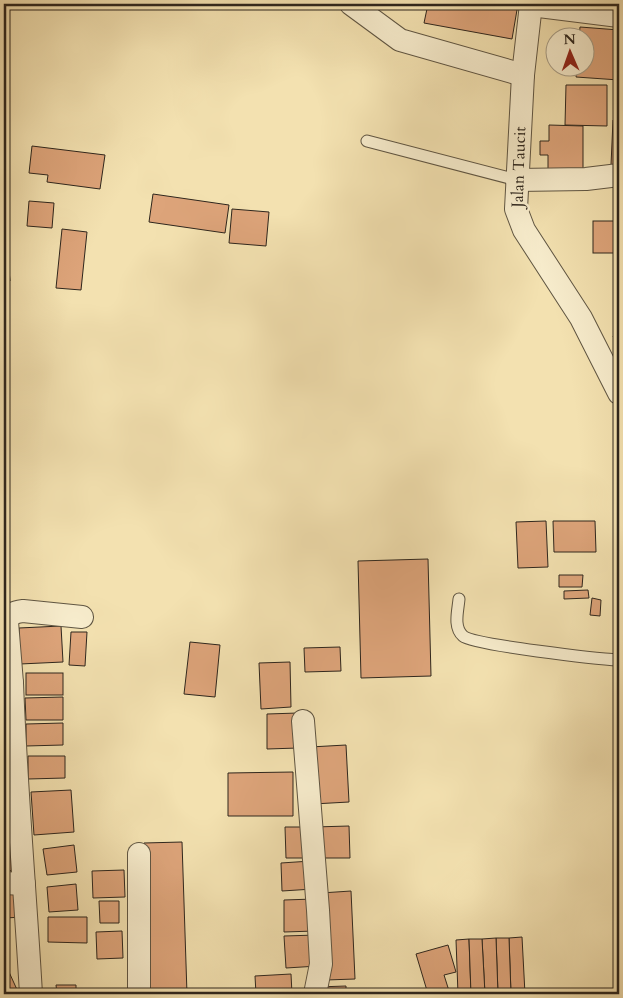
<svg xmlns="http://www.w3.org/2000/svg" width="623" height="998" font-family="Cardo,serif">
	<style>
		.building { fill: #dda47a; stroke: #2e261d }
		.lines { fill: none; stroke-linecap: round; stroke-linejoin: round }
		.lane-casing { stroke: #5f5542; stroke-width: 13 }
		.street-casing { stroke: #5f5542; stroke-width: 24 }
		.lane { stroke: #f7eccc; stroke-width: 11 }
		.street { stroke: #f7eccc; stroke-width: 22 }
		.labels { text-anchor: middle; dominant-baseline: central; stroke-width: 5; stroke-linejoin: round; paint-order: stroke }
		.street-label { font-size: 16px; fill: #2e261d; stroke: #f7eccc }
	</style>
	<rect width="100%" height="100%" fill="#f3e1b0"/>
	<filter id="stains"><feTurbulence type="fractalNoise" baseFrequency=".004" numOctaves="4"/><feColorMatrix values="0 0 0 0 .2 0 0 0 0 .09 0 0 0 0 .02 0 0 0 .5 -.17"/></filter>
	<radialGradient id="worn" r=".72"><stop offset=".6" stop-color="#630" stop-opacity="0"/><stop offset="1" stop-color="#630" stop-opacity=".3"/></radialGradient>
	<g class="building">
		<path d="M428,4H518L512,39L424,23Z"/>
		<path d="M580,27L619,30V80L576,77L577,68H586V38H579Z"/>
		<path d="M566,85H607V126L565,125Z"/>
		<path d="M613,120H619V165H611Z"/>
		<path d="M549,125L583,126V171H548V155H540V141H549Z"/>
		<path d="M32,146L105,155L100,189L47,182L48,175L29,173Z"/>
		<path d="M153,194L229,205L225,233L149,222Z"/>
		<path d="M29,201L54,203L52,228L27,226Z"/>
		<path d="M232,209L269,212L266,246L229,243Z"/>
		<path d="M4,216L10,281L4,282Z"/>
		<rect x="593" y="221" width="26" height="32"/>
		<path d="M62,229L87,232L81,290L56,288Z"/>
		<path d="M619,334V349L613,336Z"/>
		<path d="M546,521L548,567L518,568L516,522Z"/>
		<path d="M553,521H595L596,552H554Z"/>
		<path d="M428,559L431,676L361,678L358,561Z"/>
		<path d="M559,575H583L582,587H559Z"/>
		<path d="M588,590L589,598L564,599V591Z"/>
		<path d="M592,598L601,600L600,616L590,615Z"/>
		<path d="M61,626L63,662L20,664L19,628Z"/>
		<path d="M71,632H87L85,666L69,665Z"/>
		<path d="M190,642L220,645L215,697L184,694Z"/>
		<path d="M340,647L341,671L305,672L304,648Z"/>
		<path d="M290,662L291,707L261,709L259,663Z"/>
		<rect x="26" y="673" width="37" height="22"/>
		<path d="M63,697V720H26L25,698Z"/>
		<path d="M298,713V748L267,749V714Z"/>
		<path d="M63,723V745L26,746V724Z"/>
		<path d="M346,745L349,802L313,804L310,747Z"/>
		<path d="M28,756H65V778L28,779Z"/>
		<path d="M293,772V816H228V773Z"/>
		<path d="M71,790L74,832L34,835L31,792Z"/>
		<path d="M349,826L350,858H315L314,827Z"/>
		<path d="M15,827V841L4,842V828Z"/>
		<path d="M285,827H308L309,858H286Z"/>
		<path d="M182,842L187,994H149L144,843Z"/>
		<path d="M18,845L20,870L4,871V846Z"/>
		<path d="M74,845L77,872L47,875L43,849Z"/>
		<path d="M311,861L313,889L282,891L281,863Z"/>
		<path d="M124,870L125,897L93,898L92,871Z"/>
		<path d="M76,884L78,910L49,912L47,887Z"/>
		<path d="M351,891L355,979L326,980L321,893Z"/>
		<path d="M22,892L24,917L4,918V893Z"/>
		<path d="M314,899L315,931L284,932V900Z"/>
		<path d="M99,901H119V923H100Z"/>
		<path d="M48,917H87V943L48,942Z"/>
		<path d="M122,931L123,958L97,959L96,932Z"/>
		<path d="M317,935L318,966L286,968L284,936Z"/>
		<path d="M522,937L525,994H511L509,938Z"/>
		<path d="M496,938H509L511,994H498Z"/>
		<path d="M496,938L498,994H485L482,939Z"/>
		<path d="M469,939L471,994H458L456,940Z"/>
		<path d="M469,939H482L485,994H471Z"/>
		<path d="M448,945L456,972L444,975L450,994H428L416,954Z"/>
		<path d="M9,972L19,994H4V974Z"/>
		<path d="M291,974L292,994H256L255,976Z"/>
		<path d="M56,985H76V994H57Z"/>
		<path d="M346,986V994H318L317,987Z"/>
	</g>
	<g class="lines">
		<g class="lane-casing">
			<g id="lane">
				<path d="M367,141L517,180"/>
				<path d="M459,599C458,611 453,627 463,636C474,645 598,659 619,660"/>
			</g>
		</g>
		<g class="street-casing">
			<g id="street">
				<path d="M351,4L400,40L523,75"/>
				<path d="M531,4L523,75L516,209L524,230L581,318L619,393"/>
				<path d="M531,5L619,16"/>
				<path d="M517,180L586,179L619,175"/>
				<path d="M4,682L12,683C16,787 25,890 31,994"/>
				<path d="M12,683L7,622C10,614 14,612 23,611L82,617"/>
				<path d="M303,721L318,910L321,964L315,994"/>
				<path d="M4,883L24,884"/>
				<path d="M139,994V854"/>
			</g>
		</g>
		<use href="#lane" class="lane"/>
		<use href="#street" class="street"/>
	</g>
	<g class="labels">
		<g class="street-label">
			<text transform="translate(519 167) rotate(-88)">Jalan Taucit</text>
		</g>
	</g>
	<rect width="623" height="998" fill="none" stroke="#f3e1b0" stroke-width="20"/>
	<rect x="5" y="5" width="613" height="988" fill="none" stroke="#2e261d" stroke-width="2.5"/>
	<rect x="10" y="10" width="603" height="978" fill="none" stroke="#2e261d"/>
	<g transform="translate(570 52) rotate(358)"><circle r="24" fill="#f7eccc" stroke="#a79d86"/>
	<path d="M0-4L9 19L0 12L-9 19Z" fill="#8f2418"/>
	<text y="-8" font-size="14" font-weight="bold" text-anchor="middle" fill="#2e261d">N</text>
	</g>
	<rect width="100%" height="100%" filter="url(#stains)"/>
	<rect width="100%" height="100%" fill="url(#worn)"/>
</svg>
